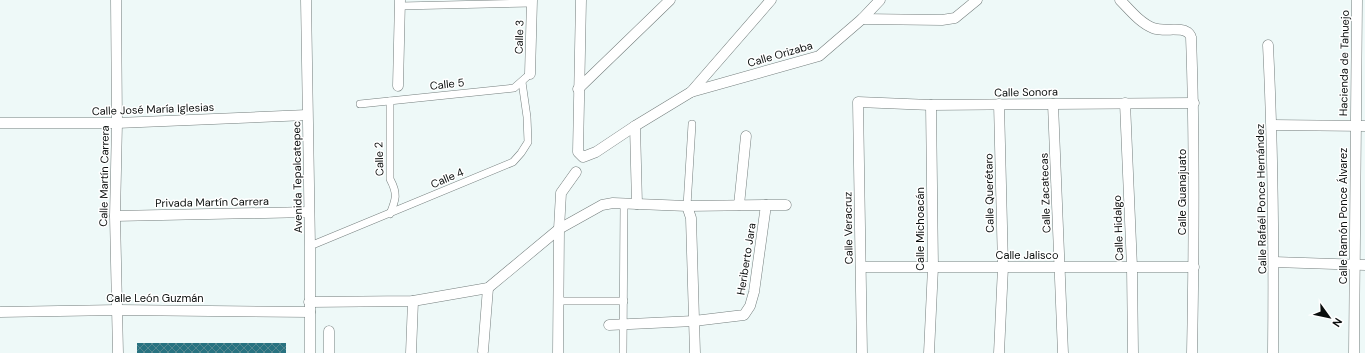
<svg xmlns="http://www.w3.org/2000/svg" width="1365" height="353" font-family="'DM Sans',sans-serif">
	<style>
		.building { fill: url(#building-cross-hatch) }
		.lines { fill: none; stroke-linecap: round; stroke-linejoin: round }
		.pedestrian-casing { stroke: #747e7d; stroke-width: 8 }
		.minor-casing { stroke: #747e7d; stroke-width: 11 }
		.pedestrian { stroke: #fff; stroke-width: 7 }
		.minor { stroke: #fff; stroke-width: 10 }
		.labels { text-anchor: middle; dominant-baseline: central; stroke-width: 3; stroke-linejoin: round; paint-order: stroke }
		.street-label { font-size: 11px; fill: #0a0e0d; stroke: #fff }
	</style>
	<defs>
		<pattern id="building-cross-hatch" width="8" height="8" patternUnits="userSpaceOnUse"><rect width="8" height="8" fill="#287280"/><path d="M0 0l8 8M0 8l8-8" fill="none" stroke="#538790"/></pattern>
	</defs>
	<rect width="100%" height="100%" fill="#eef9f8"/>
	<rect class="building" x="137" y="343" width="149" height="10"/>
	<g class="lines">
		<g class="pedestrian-casing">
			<g id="pedestrian">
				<path d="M400,6L532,3"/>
				<path d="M390,101V179C398,194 396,199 390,214"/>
				<path d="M360,104L514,88L530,74"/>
				<path d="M687,206L692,124"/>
				<path d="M310,246L513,162L521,153L528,142L527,117L522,82"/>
				<path d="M558,301H624"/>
				<path d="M623,353L624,204"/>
			</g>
		</g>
		<g class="minor-casing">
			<g id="minor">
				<path d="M116,0L117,123L115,216L118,353"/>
				<path d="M306,0L310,246V353"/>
				<path d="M581,0L578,152L583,157L596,152L635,126L691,92L771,0"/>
				<path d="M1120,0C1130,10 1140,23 1153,28C1163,32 1180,27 1187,32C1188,32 1191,36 1191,37C1195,142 1194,248 1192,353"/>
				<path d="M862,19L942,20L955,18L977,0"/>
				<path d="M1268,45C1273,148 1274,250 1273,353"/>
				<path d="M530,74L532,0"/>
				<path d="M398,86L400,0"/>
				<path d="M578,89L670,0"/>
				<path d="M691,92L819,56L862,19L880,0"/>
				<path d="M1125,103L1132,267L1133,353"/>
				<path d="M1053,104L1063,353"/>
				<path d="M0,123H117L307,115"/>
				<path d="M1272,125L1365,126"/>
				<path d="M635,126L637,204"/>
				<path d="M739,205L746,136"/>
				<path d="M687,206L691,218L695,353"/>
				<path d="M115,216L309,212"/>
				<path d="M1274,262L1365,265"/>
				<path d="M861,267H1194"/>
				<path d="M309,302L413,301L488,288L559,229L602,205L613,203L687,206L766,205H786"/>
				<path d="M0,312L118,310L310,312"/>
				<path d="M609,325L694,321L744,315L750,306L754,292L766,205"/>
				<path d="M329,331V353"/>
				<path d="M483,351L488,288"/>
				<path d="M411,353L413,301"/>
				<path d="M558,353L559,229L561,193L576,172"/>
				<path d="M862,353L858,102L931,105L1194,103"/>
				<path d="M929,353L933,267L931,105"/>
				<path d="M999,353L1003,267L999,104"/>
				<path d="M1354,353L1357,0"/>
			</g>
		</g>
		<use href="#pedestrian" class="pedestrian"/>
		<use href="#minor" class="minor"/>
	</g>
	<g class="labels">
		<g class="street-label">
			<text transform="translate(519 37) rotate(-88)">Calle 3</text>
			<text transform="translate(780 54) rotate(-16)">Calle Orizaba</text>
			<text transform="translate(1344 63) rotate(-89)">Hacienda de Tahuejo</text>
			<text transform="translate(447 84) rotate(-6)">Calle 5</text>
			<text transform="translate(1026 92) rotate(-1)">Calle Sonora</text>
			<text transform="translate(153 109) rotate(-2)">Calle José María Iglesias</text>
			<text transform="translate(379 159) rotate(-92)">Calle 2</text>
			<text transform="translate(104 176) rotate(-89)">Calle Martín Carrera</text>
			<text transform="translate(297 177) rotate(-91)">Avenida Tepalcatepec</text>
			<text transform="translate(447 178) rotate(-23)">Calle 4</text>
			<text transform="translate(1182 192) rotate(-90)">Calle Guanajuato</text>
			<text transform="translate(989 193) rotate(-91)">Calle Querétaro</text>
			<text transform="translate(1045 193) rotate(-92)">Calle Zacatecas</text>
			<text transform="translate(1261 199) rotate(-91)">Calle Rafaél Ponce Hernández</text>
			<text transform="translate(212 202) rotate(-1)">Privada Martín Carrera</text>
			<text transform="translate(1343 216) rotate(-90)">Calle Ramón Ponce Álvarez</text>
			<text transform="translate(848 228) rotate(-91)">Calle Veracruz</text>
			<text transform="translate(1118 228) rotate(-92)">Calle Hidalgo</text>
			<text transform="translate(920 229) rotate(-90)">Calle Michoacán</text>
			<text x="1027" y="255">Calle Jalisco</text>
			<text transform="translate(746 259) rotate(-81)">Heriberto Jara</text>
			<text x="155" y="298">Calle León Guzmán</text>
		</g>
	</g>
	<g transform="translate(1329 317) rotate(123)" stroke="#ffffff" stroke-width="3" paint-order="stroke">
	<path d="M0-3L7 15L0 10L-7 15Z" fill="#0a0e0d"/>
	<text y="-6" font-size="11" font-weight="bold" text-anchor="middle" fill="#0a0e0d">N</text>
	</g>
</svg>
